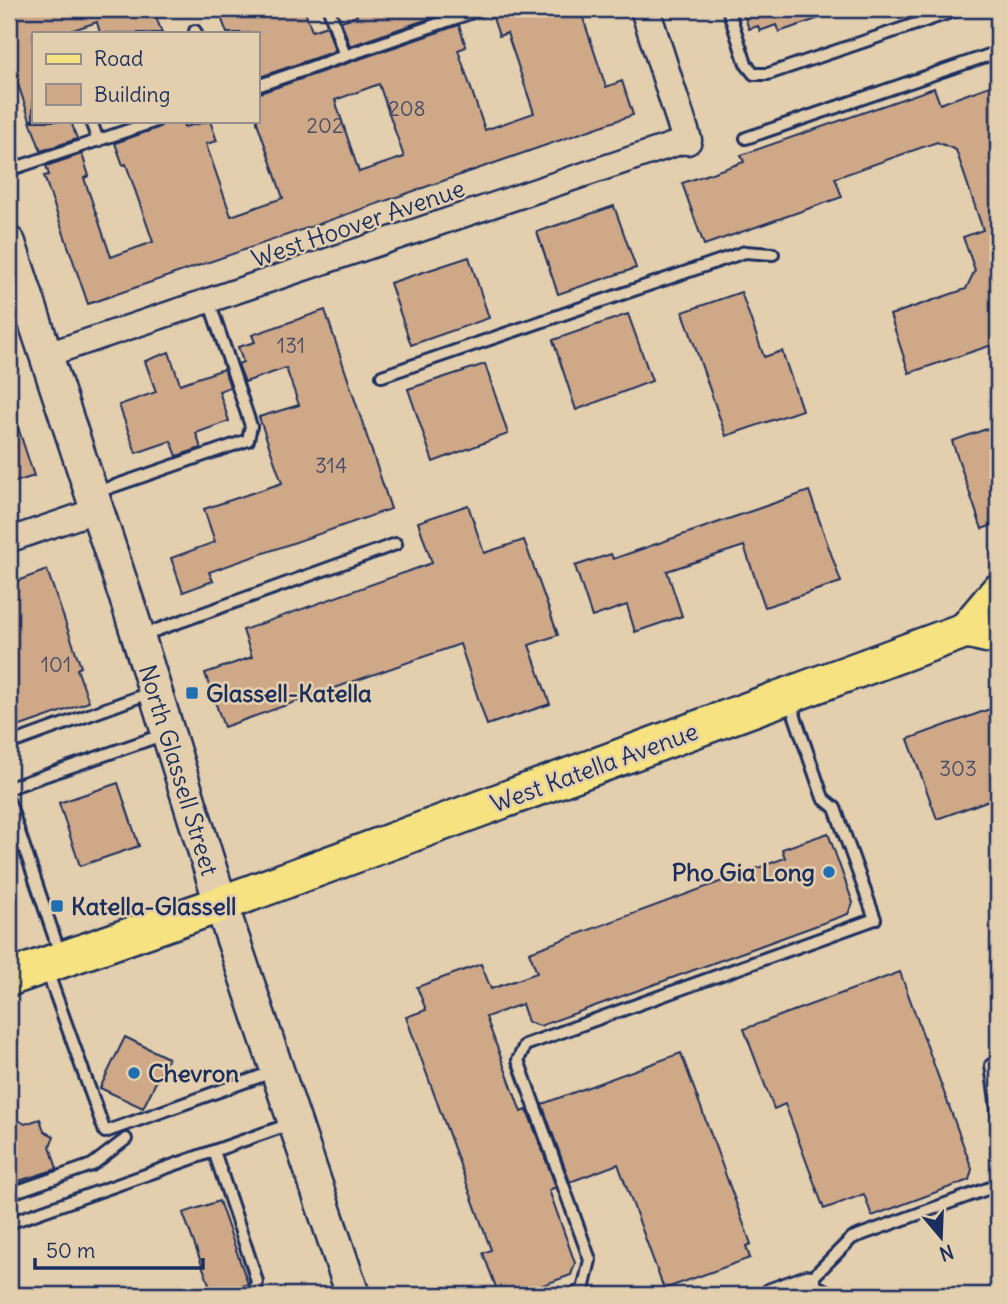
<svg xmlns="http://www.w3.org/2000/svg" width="1007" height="1304" font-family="Delius,sans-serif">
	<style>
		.building { fill: #cfa888; stroke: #1b2f5e; stroke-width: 2; fill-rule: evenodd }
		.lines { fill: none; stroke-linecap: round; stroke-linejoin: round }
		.service-casing { stroke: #1b2f5e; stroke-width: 16 }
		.minor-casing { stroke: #1b2f5e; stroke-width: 28 }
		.tertiary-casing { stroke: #1b2f5e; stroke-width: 33 }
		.secondary-casing { stroke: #1b2f5e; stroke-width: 37 }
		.primary-casing { stroke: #1b2f5e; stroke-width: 40 }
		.service { stroke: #e3cead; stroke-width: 10 }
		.minor { stroke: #e3cead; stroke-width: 23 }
		.tertiary { stroke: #e3cead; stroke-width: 28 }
		.secondary { stroke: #e3cead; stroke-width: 32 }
		.primary { stroke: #f6e281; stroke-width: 35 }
		.poi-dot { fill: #1f6fb2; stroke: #e3cead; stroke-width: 2.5 }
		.labels { text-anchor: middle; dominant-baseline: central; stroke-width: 5; stroke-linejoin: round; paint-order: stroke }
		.number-label { font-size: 21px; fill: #484d68 }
		.street-label { font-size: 24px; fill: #1b2f5e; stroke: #e3cead }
		.poi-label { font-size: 24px; font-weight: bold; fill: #1b2f5e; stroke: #e3cead; text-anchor: start }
	</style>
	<rect width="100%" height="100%" fill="#e3cead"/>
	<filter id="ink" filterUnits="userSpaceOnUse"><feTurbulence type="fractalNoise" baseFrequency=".0143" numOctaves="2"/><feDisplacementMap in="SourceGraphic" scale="14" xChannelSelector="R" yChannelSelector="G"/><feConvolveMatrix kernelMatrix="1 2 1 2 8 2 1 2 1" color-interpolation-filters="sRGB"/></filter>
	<g filter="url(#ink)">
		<g class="building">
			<path d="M22,9H153L162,33H100L97,22L64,33H33V120H30L9,57V13Z"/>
			<path d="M218,9H304L312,31L327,26L335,51L257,78V33H227Z"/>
			<path d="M354,9H453L454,10L350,46L341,21L357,16Z"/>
			<path d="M490,9H580L606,87L622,81L633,115L88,304L44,176L49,175L46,166L82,154L89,176L84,178L111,257L153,242L126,164L123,165L115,143L158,128L164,121H183L184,127L210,121L217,141L206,144L231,216L283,198L257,122V94L459,25L466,47L458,50L485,130L534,113L507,33L499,36ZM379,84L404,157L359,172L335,100Z"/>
			<path d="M742,9H837V12L779,32L776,25L760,31L758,26L749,29Z"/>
			<path d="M998,83V343L909,373L890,315L966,289L975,270L963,237L983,230L956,150L937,142L835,178L842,197L704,245L682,183L744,162L741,155L934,88L940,104Z"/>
			<path d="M30,121H71L77,139L41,151Z"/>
			<path d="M614,206L636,268L558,294L537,232Z"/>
			<path d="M469,257L489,318L411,345L390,283Z"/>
			<path d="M741,292L764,357L782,351L802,410L726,436L683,312Z"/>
			<path d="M325,310L391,509L209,572L213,581L183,592L171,558L215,542L204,509L282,483L259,417L299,405L286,368L245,382L238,364L243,362L238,347L255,342L252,335Z"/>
			<path d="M628,314L652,381L576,410L553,340Z"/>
			<path d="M169,352L180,384L224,369L230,387L219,391L229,421L196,433L201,448L177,456L171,441L136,453L119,405L156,392L145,361Z"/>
			<path d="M485,364L508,434L433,462L408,389Z"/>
			<path d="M9,409H12L34,476L9,484Z"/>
			<path d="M998,425V523L982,529L952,441Z"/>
			<path d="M809,491L841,582L765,607L744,546L667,571L682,616L635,632L627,605L592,617L575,566L611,554L613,559Z"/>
			<path d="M468,505L484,553L524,540L558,635L529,645L550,704L487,725L460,644L224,727L205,673L252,657L243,630L432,563L418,522Z"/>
			<path d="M47,570L81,667L77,669L89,702L15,728L9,710V584Z"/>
			<path d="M998,706V797L937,819L908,739Z"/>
			<path d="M118,783L139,846L80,866L59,803Z"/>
			<path d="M828,833L853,903L848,914L540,1026L528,1022L522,1004L486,1017L521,1112L527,1110L556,1187L549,1190L575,1263L571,1275L515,1295H499L483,1253L491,1250L406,1017L426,1010L417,987L481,964L491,989L537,973L529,952L785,858L782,849Z"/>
			<path d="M900,972L972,1169L969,1180L872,1216L864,1194L824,1209L785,1104L774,1109L744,1029Z"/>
			<path d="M125,1037L168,1058L143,1108L100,1088Z"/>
			<path d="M681,1053L751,1244L746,1246L750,1258L664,1289L618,1164L570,1182L542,1104Z"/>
			<path d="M17,1119L25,1124L40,1119L44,1131L54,1136L50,1146L57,1169L9,1184V1129L14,1127Z"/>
			<path d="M219,1201L248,1284L222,1295H213L183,1213Z"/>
		</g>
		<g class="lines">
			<g class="service-casing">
				<g id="service">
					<path d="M329,9L345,56"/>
					<path d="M728,9L746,64L754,74H768L960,9"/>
					<path d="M195,31L196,33"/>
					<path d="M257,86L482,9"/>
					<path d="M91,121L98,141"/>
					<path d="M746,138L998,52"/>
					<path d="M9,170L156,121"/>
					<path d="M382,376L745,252L773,254"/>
					<path d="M94,493L248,440L251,426L209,301"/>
					<path d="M140,636L396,544"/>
					<path d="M9,744L152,692"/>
					<path d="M9,788L165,734"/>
					<path d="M9,802L60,954"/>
					<path d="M46,968L105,1132L275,1071"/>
					<path d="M991,1065L998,1116"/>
					<path d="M214,1151L253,1268L257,1282L254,1295"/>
					<path d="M9,1194L92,1165L126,1139"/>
					<path d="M9,1223L293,1123"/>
					<path d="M808,1282L852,1238L998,1185"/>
					<path d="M808,1282L834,1295"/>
					<path d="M572,1295L583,1290L590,1260L518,1060L525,1045L875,919L835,808L823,798L789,699"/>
				</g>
			</g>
			<g class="minor-casing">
				<g id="minor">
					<path d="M46,355L687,140"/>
					<path d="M9,540L97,510"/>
					<path d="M772,1295L808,1282"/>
				</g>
			</g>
			<g class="tertiary-casing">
				<path id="tertiary" d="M645,9L687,140"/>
			</g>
			<g class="secondary-casing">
				<path id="secondary" d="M9,243L131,613L221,904L353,1295"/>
			</g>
			<g class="primary-casing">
				<g id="primary">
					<path d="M966,630L998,637"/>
					<path d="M9,978L221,904L966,630L998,592"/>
				</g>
			</g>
			<use href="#service" class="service"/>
			<use href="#minor" class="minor"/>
			<use href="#tertiary" class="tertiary"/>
			<use href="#secondary" class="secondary"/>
			<use href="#primary" class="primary"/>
		</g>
	</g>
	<g class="poi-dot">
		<rect x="185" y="686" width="14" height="14" rx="3.5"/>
		<circle cx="829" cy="872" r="7"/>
		<rect x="50" y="899" width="14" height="14" rx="3.5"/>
		<circle cx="134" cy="1073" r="7"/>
	</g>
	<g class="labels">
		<g class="number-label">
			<text x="407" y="108">208</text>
			<text x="325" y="125">202</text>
			<text x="291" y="345">131</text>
			<text x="331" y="465">314</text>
			<text x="56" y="664">101</text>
			<text x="958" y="768">303</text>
		</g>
		<g class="street-label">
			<text transform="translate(358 223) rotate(-19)">West Hoover Avenue</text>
			<text transform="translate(594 767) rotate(-20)">West Katella Avenue</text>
			<text transform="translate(179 770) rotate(73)">North Glassell Street</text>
		</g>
		<g class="poi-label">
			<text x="206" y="693">Glassell-Katella</text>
			<text x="815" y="872" text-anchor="end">Pho Gia Long</text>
			<text x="71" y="906">Katella-Glassell</text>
			<text x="148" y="1073">Chevron</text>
		</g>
	</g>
	<rect width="1007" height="1304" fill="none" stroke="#e3cead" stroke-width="35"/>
	<rect x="18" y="18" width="972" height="1269" fill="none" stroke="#1b2f5e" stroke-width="2.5" filter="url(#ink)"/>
	<rect x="32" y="32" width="228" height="91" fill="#e3cead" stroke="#938e8d" stroke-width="2"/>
	<rect x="46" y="54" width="35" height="10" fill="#f6e281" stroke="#938e8d" stroke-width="2"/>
	<text x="94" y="66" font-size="21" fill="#1b2f5e">Road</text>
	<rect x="46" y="84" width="35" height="21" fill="#cfa888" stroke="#938e8d" stroke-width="2"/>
	<text x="94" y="102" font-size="21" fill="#1b2f5e">Building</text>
	<g transform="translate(941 1237) rotate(161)" stroke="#e3cead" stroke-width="5" paint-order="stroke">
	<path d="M0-5L12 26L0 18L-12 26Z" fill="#1b2f5e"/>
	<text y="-10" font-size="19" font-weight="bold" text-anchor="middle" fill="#1b2f5e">N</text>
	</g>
	<path d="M35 1258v10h168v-10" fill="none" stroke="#1b2f5e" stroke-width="3.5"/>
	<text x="46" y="1258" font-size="21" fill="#1b2f5e" stroke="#e3cead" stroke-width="5" paint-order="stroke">50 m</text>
</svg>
